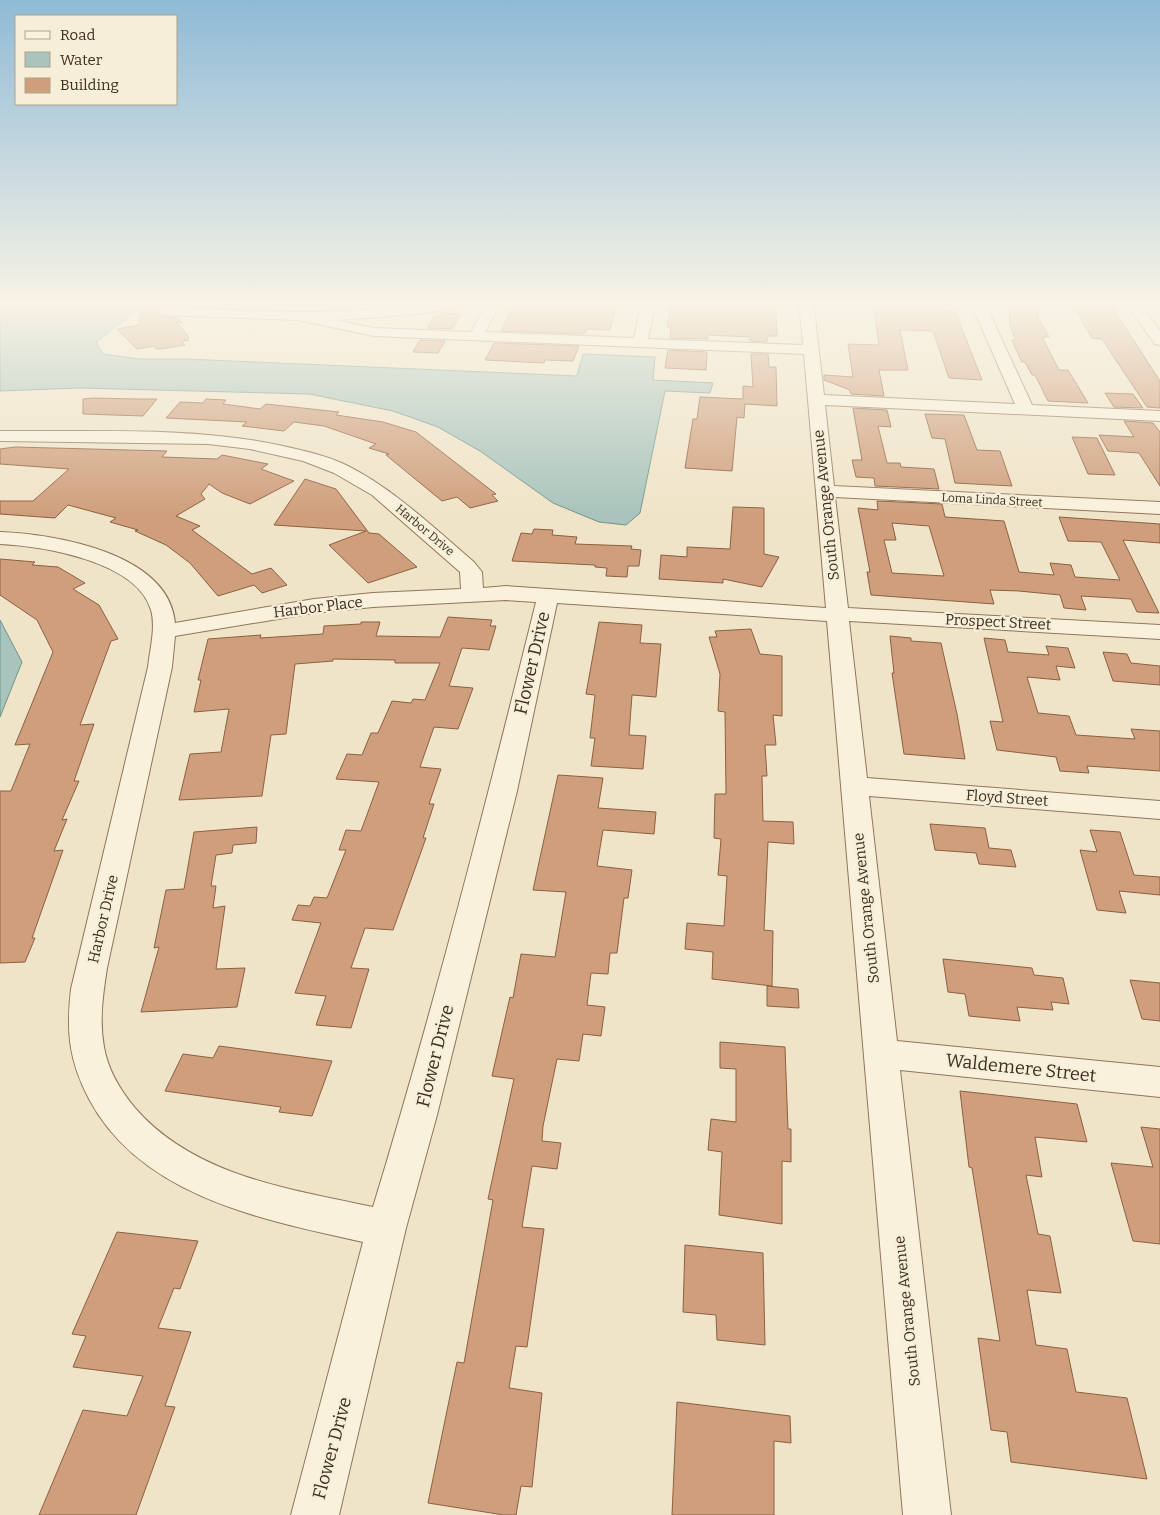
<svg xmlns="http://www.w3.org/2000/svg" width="1160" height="1515" font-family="Bitter,serif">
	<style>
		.water { fill: #a9c4bc; stroke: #6f938a }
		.building { fill: #cf9f7d; stroke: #8d5f41; fill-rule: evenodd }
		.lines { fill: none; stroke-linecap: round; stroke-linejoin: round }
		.minor-casing { stroke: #8d765c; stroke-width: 2 }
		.minor { fill: #faf1dc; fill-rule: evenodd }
		.labels { text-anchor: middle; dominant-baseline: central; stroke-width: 4.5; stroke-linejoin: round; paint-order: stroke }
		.far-street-label { font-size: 12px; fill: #3d2e20; stroke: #f7eed8 }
		.street-label { font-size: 15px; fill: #3d2e20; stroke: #f7eed8 }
		.near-street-label { font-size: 18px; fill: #3d2e20; stroke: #f7eed8 }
	</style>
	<rect width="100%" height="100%" fill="#f0e4c8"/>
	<g class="water">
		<path d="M0,301H149L96,342L103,354L140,359H186L577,376L583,354L655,357L653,380L713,383L710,393L665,391L640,513L626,525L599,522L553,503L480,451L438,427L393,411L309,394L79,388L0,391Z"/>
		<path d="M0,620L22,662L0,717Z"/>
	</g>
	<g class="building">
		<path d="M140,301H164L167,305H162L154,312L163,317H177L182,323L176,322L189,337L187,338L189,340L181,341L185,345L161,349H156L154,346L137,349L117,329L140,325Z"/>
		<path d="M516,301H618L610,330L587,329L584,334L501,331Z"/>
		<path d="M672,301H773L774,311H776L777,336H767V342L750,341V337L708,335V339L670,338L671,327H667Z"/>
		<path d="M873,301L941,303L943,311H955L982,380L949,378L933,331L900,330L908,370H879L884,396L851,394L850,390L824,380V375L853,377L848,344L879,345Z"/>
		<path d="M1084,301H1108L1160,381V408L1147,407L1102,339L1092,338L1073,306L1088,307Z"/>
		<path d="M1009,306L1038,309V317L1049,337H1042L1059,370H1068L1088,403L1048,401L1035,375H1032L1025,362H1022L1014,345L1012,340H1016L1010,326Z"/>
		<path d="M442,313L461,314L452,329L427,328L435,316H440Z"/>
		<path d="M420,340L445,341L438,353L413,352Z"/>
		<path d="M494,343L579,346L573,361L545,360L544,363L485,360Z"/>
		<path d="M668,350L707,352L706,370L665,368Z"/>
		<path d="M751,354H768L769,367H776L777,406L745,404L744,418L737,417L732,471L685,468L693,419H697L700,397L743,399V386L753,387Z"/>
		<path d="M1105,393L1133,394L1143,408L1114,407Z"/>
		<path d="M93,398L137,399H157L143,416L83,414V399Z"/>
		<path d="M206,399L226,400L223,404L260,409L266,404L339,412L336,415L383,422L416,432L496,494L492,495L498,501L470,508L457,497L442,501L386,455L389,454L369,448L376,444L324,426L294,422L284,431L242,426L247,422L166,418L180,402L203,403Z"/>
		<path d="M853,408L887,410L891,427L878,426L887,463H900L901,467L934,469L939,489L875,486L874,478L856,477L852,460H862Z"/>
		<path d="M925,414L964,415L977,450L1000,451L1012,486L955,483L945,439L932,438Z"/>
		<path d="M1124,421L1153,423L1160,432V486L1139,453L1108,451L1099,435L1134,437Z"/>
		<path d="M1072,437L1097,438L1115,475L1088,474Z"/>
		<path d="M15,447L167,451L162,457L217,459L222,455L268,464L261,469L294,481L250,504L222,493L209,484L201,494L205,499L176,516L200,526L192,530L252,574L271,568L287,585L262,593L254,585L218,596L190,563L166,545L135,531L138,530L110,522L116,518L68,505L55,518L0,514V501H33L69,469L0,464V449Z"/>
		<path d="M305,479L336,489L369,533L379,534L417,567L368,583L329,545L366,531L274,525Z"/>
		<path d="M877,501L942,504L945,517L1004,521L1019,572L1054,575L1050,563L1071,565L1075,577L1120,580L1101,542L1068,541L1059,517L1160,524V543L1123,540L1159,613L1137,612L1131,599L1081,596L1086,610L1064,608L1060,595L1019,591L990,590L994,604L871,595L867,572H870L858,508L878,510ZM892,523L929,526L944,576L892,573L884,540H896Z"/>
		<path d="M733,507L764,508V554L779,557L762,587L723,579V583L659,579L661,555L687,557V547L730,549Z"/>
		<path d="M534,529L553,530L552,535L577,537L575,544L632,546L631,549L641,550L639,566H628L627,577L606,576L607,568L595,567V565L512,561L521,533L532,534Z"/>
		<path d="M0,559L35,562L32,565L58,567L85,583L73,589L99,605L118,639L111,641L80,725L94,724L74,781H79L62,820L67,819L54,851L63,850L32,938H35L25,962L0,963V791H11L30,744L15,745L53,652L37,620L0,595Z"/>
		<path d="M448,617L492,620L490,626H496L489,650L462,648L449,686L473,688L458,729L434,727L420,767L441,769L429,804H434L423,838H426L393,930L365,928L351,968L369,969L351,1028L316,1025L326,996L295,993L321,923L292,920L298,905L310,906L314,897L327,898L346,850H339L346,830L361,831L379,782L336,779L347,754L362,755L371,733H378L392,701L411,703L413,699L425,700L440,663H395V660L333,659V661L295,664L286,734L271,735L262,796L179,800L190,754L221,752L229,709L194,712L201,680H198L208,639L261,635L260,638L323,634L324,626L361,624V622H380L376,636L440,637Z"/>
		<path d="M599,622L642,625L640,643L661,644L656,697L632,695L629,735L646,736L643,769L591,766L595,738H590L595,695L586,694Z"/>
		<path d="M751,629L760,654L782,656V716L773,715L776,745H765L767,776H762L763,821L793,822L794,844L768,842L764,930L773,931L772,986L712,979L713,952L685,949L687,923L724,926L727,876L718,875L721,839L714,838L715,794H726L725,712L718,711L720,674L709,637H717L715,631Z"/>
		<path d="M890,636L911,638V641L941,643L957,714L965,759L904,754L892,673H894Z"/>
		<path d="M984,638L1005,640L1008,652L1049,655L1046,646L1068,648L1075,668L1056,666L1060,680L1027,677L1038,713L1069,716L1076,735L1135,739L1131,729L1160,731V771L1087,766L1089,773L1060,771L1056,757L997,750L990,721L1003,722Z"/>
		<path d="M1103,652L1127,654L1131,663L1160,666V685L1113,681Z"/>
		<path d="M558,775L603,778L598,808L656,812L654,834L603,830L597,866L632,870L628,898H624L617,953H610L608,974L591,973L587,1005L605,1007L601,1036L583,1034L579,1061L557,1059L543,1126L542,1141L561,1143L557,1169L532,1166L522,1227L544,1229L527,1347L516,1346L509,1388L542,1393L532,1487L521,1486L516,1515H504L428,1503L457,1362L464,1363L493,1200L488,1199L514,1079L492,1076L510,997L513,998L521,954L555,957L566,892L533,890Z"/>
		<path d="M930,824L985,828L989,848L1011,850L1016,867L979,864L976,853L935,850Z"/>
		<path d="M257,827L256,843L233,845L232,853L216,855L211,886H216L213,908L225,906L216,969L245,968L237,1007L141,1012L159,947L154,948L166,890L184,889L194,832Z"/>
		<path d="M1090,830L1120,832L1134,875L1160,877V895L1119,891L1126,913L1097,910L1080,850L1097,852Z"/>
		<path d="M943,959L1032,968L1034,975L1063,978L1069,1004L1051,1002L1053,1010L1017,1007L1020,1021L969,1016L965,994L948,992Z"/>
		<path d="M1130,980L1160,983V1021L1142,1019Z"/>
		<path d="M767,986L798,989L799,1008L767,1006Z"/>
		<path d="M720,1042L785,1047L788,1129H791V1162L782,1161V1224L719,1215L722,1152L708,1150L711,1119L736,1122V1069L720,1068Z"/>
		<path d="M219,1046L332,1061L312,1116L279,1112L281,1107L165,1091L183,1054L213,1058Z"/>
		<path d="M960,1091L1077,1104L1087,1142L1035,1137L1042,1177L1026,1175L1038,1234L1050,1236L1061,1293L1027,1290L1036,1345L1067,1349L1076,1392L1127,1398L1147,1479L1011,1462L1007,1432L991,1430L978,1338L1000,1341L972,1168L969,1167Z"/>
		<path d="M1141,1127L1160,1129V1244L1133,1241L1111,1163L1153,1167Z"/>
		<path d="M117,1232L198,1241L180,1289L174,1288L158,1328L191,1332L165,1406L175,1407L136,1515H39L83,1410L127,1416L143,1376L73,1367L86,1336L72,1334Z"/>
		<path d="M685,1245L763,1253L765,1345L717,1340L716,1315L683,1312Z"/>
		<path d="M677,1402L790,1416L791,1443L774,1441V1515H672Z"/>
	</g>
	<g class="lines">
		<g class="minor-casing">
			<g id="minor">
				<path d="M441,301H474C462,313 356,319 335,320L374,328L471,332L488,301H502L485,332L634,338L642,301H656L648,339L803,345L799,301H813L824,395L1015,404L970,301H984L1032,405L1160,411V421L825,405L834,486L1160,502V514L835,497L848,608L1160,625V639L849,621L867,778L1160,801V819L869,796L897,1041L1160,1067V1097L900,1070L951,1515H903L827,621L557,603L517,791L437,1115L406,1228L339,1515H291L363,1242C264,1220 141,1197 89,1099C69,1061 66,1032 71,989L148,667C150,649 156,627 151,610C137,561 42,546 0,544V532C55,534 169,553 175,623L314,599L373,593L461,589L460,572L372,495L334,473L303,461L250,449L208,444L0,441V431C93,432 193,426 283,446C305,451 328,456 348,466C395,490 434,528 474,562L482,572L483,588L506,586L826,608L804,354L374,336L298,320L163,315L156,311L163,307C255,311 349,318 441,301ZM506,600L536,602C486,804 434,1007 373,1207C289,1189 194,1176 135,1108C120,1090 108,1070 104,1047C99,1020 103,994 107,968L172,667L175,636L314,613L373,607Z"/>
				<path d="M1124,301H1138L1160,331V345L1155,344Z"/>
			</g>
		</g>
		<use href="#minor" class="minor"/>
	</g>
	<linearGradient id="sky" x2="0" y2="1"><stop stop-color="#8fbad6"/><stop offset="0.59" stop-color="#f8f3e6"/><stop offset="1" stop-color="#f8f3e6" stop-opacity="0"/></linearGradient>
	<rect width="1160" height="514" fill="url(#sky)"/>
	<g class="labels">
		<g class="far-street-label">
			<text transform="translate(992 500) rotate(3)">Loma Linda Street</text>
			<text transform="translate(425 530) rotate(40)">Harbor Drive</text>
		</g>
		<g class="street-label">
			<text transform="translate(826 505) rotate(-96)">South Orange Avenue</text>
			<text transform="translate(318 607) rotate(-7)">Harbor Place</text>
			<text transform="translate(998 622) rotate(3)">Prospect Street</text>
			<text transform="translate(1007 798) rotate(4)">Floyd Street</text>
			<text transform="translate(866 908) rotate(-96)">South Orange Avenue</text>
			<text transform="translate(103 919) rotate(-77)">Harbor Drive</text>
			<text transform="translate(907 1311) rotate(-96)">South Orange Avenue</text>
		</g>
		<g class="near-street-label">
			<text transform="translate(532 663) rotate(-77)">Flower Drive</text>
			<text transform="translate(435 1056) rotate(-76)">Flower Drive</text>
			<text transform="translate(1021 1068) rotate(6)">Waldemere Street</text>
			<text transform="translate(332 1448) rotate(-75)">Flower Drive</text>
		</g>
	</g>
	<rect x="15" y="15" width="162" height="90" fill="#f7eed8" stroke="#ada18e"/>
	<rect x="25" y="31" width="25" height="8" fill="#faf1dc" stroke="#ada18e"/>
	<text x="60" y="40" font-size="15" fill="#3d2e20">Road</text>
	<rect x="25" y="52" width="25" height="15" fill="#a9c4bc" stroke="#ada18e"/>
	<text x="60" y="65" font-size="15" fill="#3d2e20">Water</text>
	<rect x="25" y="78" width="25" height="15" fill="#cf9f7d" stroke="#ada18e"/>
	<text x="60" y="90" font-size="15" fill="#3d2e20">Building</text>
</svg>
